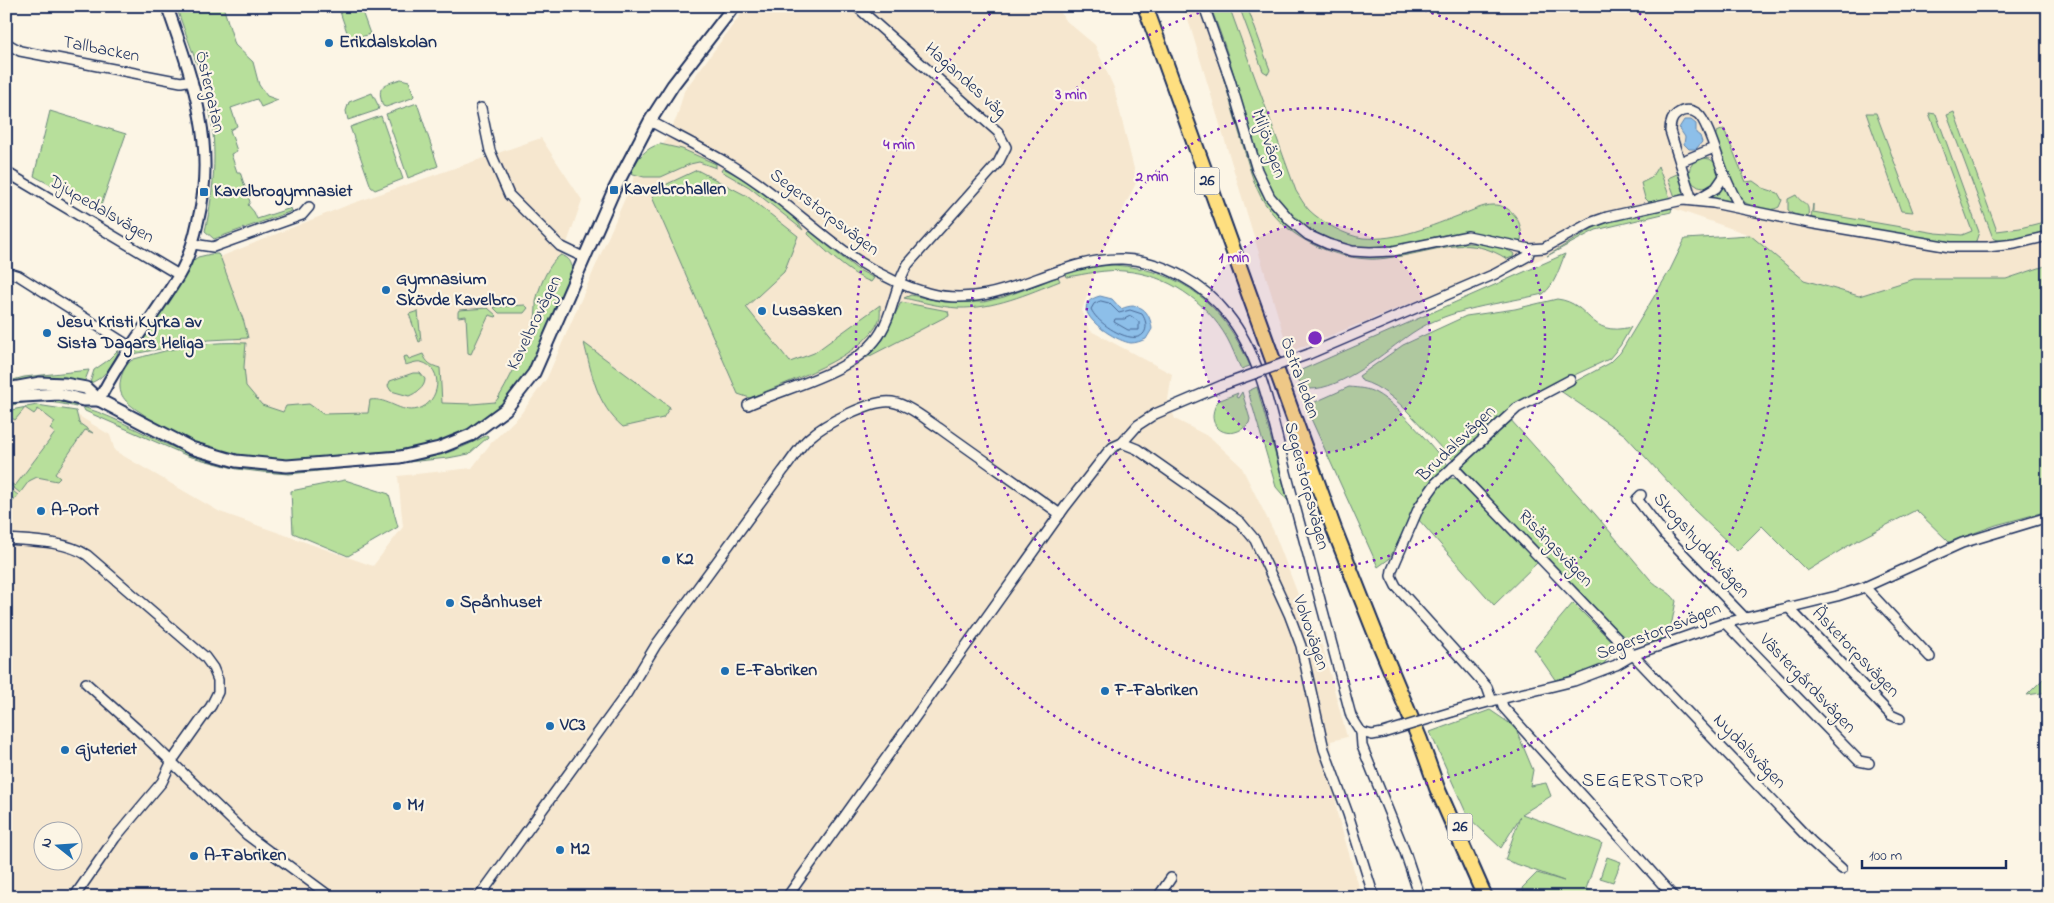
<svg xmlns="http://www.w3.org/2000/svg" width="2054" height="903" font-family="'Indie Flower',sans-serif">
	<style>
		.built { fill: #f6e7cf; fill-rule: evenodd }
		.green { fill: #b7df9b; stroke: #69877c }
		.water { fill: #8dbfe9; stroke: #5f85b1 }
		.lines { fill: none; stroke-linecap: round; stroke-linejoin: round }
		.shore { stroke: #496996; stroke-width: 1 }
		.minor-casing { stroke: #1b2f5e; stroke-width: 12 }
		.tertiary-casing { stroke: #1b2f5e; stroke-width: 14 }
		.secondary-casing { stroke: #1b2f5e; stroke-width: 15 }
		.trunk-casing { stroke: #1b2f5e; stroke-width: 18 }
		.minor { stroke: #fcf5e5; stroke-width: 9 }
		.tertiary { stroke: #fcf5e5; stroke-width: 10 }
		.secondary { stroke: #fcf5e5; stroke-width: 11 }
		.trunk { stroke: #fedf80; stroke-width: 14 }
		.minor-bridge-casing { stroke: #1b2f5e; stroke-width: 12; stroke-linecap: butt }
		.minor-bridge { stroke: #fcf5e5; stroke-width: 9 }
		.ring { fill: none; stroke: #7b2cbf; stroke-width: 2.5; stroke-dasharray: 2.5 5 }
		.poi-dot { fill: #1f6fb2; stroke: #fcf5e5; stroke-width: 2 }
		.labels { text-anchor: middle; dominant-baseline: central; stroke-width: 4.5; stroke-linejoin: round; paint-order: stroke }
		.shield { fill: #fcf5e5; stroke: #5e6a86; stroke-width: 1 }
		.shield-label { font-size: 16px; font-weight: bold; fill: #1b2f5e }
		.poi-label { font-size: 18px; font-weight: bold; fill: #1b2f5e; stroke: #fcf5e5; text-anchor: start }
		.street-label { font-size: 18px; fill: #1b2f5e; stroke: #fcf5e5 }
		.neighbourhood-label { font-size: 19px; letter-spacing: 1px; fill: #1b2f5e; stroke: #fcf5e5 }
		.centre { fill: #7b2cbf; stroke: #fcf5e5; stroke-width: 2.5 }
		.ring-label { font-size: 15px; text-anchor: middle; font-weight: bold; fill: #7b2cbf; stroke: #fcf5e5; stroke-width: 4.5; stroke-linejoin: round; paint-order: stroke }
	</style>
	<rect width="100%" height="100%" fill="#fcf5e5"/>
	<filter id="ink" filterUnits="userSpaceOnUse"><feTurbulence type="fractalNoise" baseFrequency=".02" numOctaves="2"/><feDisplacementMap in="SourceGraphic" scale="10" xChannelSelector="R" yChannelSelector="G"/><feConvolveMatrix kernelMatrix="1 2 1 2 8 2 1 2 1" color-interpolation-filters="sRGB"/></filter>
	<g filter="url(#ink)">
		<g class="built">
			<path d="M747,6H1058L1064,19L1095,45L1114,88L1137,181L1103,251L1082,310L1089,330L1172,374L1168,400L1175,419L1211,438L1241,466L1274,532L1304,610L1323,648L1347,737L1331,741L1337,813L1362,897H6V412L35,406L74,413L110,435L115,451L220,512L373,566L403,527L398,476L472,468L491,443L520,415L547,378L636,173L663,145L677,117L684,91ZM42,830H72V860H42Z"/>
			<path d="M1184,6H2048V265L2006,279H1914L1887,289L1859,296L1804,280L1750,235L1672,208L1610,221L1595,227L1547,256L1513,272L1506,265L1289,352Z"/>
			<path d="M541,138L582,200L540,321L496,408L377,431L263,414L245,386L215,259L348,205Z"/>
		</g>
		<g class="green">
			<path d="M176,6H223L235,45L253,62L259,85L267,96L278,100L261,107L257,99L231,108L237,126L230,130L237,151L231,154L237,172H240L250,202L248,205L254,212L257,219L291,208L292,211L214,239L205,231C215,188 218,141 207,97C199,66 186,36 176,6Z"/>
			<path d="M338,6H360L370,34L350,41Z"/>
			<path d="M1198,6H1200L1209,29C1219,63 1230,96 1240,130C1247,153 1252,178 1265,198C1293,241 1345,264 1396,255C1429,249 1460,238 1493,246C1501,248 1508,249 1514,254L1513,257L1507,259C1470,235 1442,249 1402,256C1391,257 1379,260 1368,259C1326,257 1282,234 1261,197C1250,176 1246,154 1239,132C1227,90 1215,47 1198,6Z"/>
			<path d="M1210,6H1229L1296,191C1300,197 1304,205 1309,210C1321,222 1346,236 1363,238C1398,241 1431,226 1463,214C1472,211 1483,205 1492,205C1512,204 1524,223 1521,241L1516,242C1498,237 1480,231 1460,233C1432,235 1404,247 1375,248C1327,248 1283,219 1264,176C1254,153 1249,127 1242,103C1233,70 1223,38 1210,6Z"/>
			<path d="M1239,6H1247L1270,70L1268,74L1263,71Z"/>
			<path d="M401,79L409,81L414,96L412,98L386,107L383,106C376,85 383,85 401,79Z"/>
			<path d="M372,93L379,107L378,110L348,120L346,111L349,102Z"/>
			<path d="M417,103L438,166L408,178L386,114Z"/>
			<path d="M50,111L126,134L99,211L34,176Z"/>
			<path d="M1954,112L1997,231L2020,228L2048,221V231C2032,235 2008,246 1993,238L1947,115Z"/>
			<path d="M1866,113H1876L1913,212L1901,211Z"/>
			<path d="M1929,113L1936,114L1979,232L1976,241C1959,249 1837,222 1811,218L1813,204V212L1936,233L1962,235L1972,231Z"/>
			<path d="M381,116L403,179L375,190L371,187L350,127Z"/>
			<path d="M1724,129L1746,182L1753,181L1763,188L1778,193L1782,200L1779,207C1767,214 1748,206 1739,198L1715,136L1717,132Z"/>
			<path d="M660,144L682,149L716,164V168L699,162L690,164L661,177H644L630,173C637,159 645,148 660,144Z"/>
			<circle cx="1704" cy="173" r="15"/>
			<path d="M1658,166L1670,198L1649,202L1645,198L1641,183L1651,178Z"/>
			<path d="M723,168C748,181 790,205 803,230L749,187L721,171Z"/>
			<path d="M697,170L747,196L798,236L784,272L746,307L790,362L814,353L880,305C880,309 881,316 879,320C866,356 784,383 750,398L738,394L652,197L665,185Z"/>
			<path d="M1677,174L1681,176L1684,187L1682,194L1675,197L1668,178Z"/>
			<path d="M1725,186L1731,201L1712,197V195Z"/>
			<path d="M1796,195C1803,206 1810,200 1808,217L1793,214L1788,210V199Z"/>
			<path d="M1672,208L1671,212L1596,230L1547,256L1595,227L1610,221Z"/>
			<path d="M809,231L857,269L874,278L871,282C849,274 825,250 808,234Z"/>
			<path d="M1750,235L1804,280L1859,296L1914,279H2006L2048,265V511L1996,525L1949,542L1916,510L1856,541L1807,571L1762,526L1737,551L1693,509L1625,435L1559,390L1610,363L1620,353L1670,270L1685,239Z"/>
			<path d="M211,254H218L221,259L244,322L248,338L209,340L133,354L180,284L191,262L198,257Z"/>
			<path d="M1565,254C1559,268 1555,285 1543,294C1500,304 1449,308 1412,333C1386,351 1342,390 1309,389L1299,381L1295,372L1304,375L1299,371Z"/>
			<path d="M561,255C570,258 571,262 573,270C550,324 532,389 481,423C446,446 406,450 365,453C339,456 312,460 286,460C238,459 186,446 147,417C137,409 121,402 120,388C119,378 125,363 134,359C140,357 147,356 153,354C183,346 214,341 246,343L244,367L246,386L262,405L283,412L286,406L309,404L323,414L368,413L370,400C388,397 400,414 418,409C440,403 445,368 421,362C416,361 410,364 405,365L403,357L407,356L409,359L423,354C427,363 430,365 440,368L442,403L472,404L495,402C505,392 531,333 535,318C536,313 536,307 536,302C538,289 549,262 561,255Z"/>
			<path d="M1114,265C1183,270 1223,304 1250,366L1241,369C1236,358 1232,347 1227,338C1206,301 1167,274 1124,271C1106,269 1086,274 1067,277L1066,274L1088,267Z"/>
			<path d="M1058,277L1060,281C1027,294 994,309 958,308C940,307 922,302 904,298L911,295L945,302H984L1004,297Z"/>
			<path d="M1557,299C1592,303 1587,338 1631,327L1620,346L1609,359L1540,391L1454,461C1427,436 1398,391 1362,381L1359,376L1403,345L1466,316L1515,309Z"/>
			<path d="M901,302L948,311L949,315L866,358L883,340Z"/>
			<path d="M525,305L528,308L524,313H499L493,307Z"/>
			<path d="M488,308L497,316L496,317L489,315L471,354L468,353L466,316L458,317V312L459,310Z"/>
			<path d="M418,311L421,341L419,342L409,314Z"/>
			<path d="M584,343L670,407L663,418L623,427C596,404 592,374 584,343Z"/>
			<path d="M118,350C117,362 102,380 90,383L94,370L107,361Z"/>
			<path d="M89,370L84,383L6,387V382L24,377Z"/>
			<path d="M413,373H420L425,379C425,388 416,393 409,396L391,391L388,386L390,381Z"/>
			<path d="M1257,387L1288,501L1276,487L1248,391Z"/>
			<path d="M1349,387C1359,388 1367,388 1376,393C1400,406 1430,445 1449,466L1412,515L1389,559L1378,567L1308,412L1313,403Z"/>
			<path d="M1242,392L1250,419L1249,423C1231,444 1201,428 1218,401L1238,393L1236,397L1238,398Z"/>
			<path d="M29,399H48L77,405L76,407C52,401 30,399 6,407V404Z"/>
			<path d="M37,405L76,411L79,423L93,433L85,430L55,474L60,478L57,481L37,477L29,481L20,493L8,483L9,482L15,486L55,433L50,429L55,422L38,409L34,414L25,408L15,420L6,415V411Z"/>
			<path d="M83,407C122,419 156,442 194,456C251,475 297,471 356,466C407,462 441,461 487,435L488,437L469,454L448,458L289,474L262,472L237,469L188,456L85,411Z"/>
			<path d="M1509,418L1595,514L1650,579C1658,588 1670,591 1676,601L1669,637C1641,646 1638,645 1614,630L1459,465Z"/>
			<path d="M1449,478L1460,479L1538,562L1494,605L1418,519L1438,487Z"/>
			<path d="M345,480L389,494L398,527L348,556L293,533L291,491Z"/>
			<path d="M6,486L18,495L6,511Z"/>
			<path d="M1573,603L1617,647L1602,666L1556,681L1534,649Z"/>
			<path d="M2048,674V692L2027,695Z"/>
			<path d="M1490,710L1515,727L1533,770L1530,786L1546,783L1551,796L1522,814L1602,843L1586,889L1609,897H1527L1522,888L1537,873L1564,881L1505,860L1520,817L1501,848L1468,817L1430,732Z"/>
			<path d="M1607,857L1621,862L1613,882L1600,878Z"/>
		</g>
		<g class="water">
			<path d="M1684,120H1691L1696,124V133L1700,136L1702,142L1696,149H1689L1684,144L1685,137L1679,128Z"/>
			<path d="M1100,296L1112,299L1121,309C1139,301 1150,310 1152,329L1146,339C1141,341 1136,343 1131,343C1113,341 1062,306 1100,296Z"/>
		</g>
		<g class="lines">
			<g class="shore">
				<path d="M1101,301L1109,303L1119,313L1130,310L1142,314C1150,326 1146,340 1130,337C1117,335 1096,321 1091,309L1094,304Z"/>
				<path d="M1131,316L1139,322V330H1128L1114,322L1115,319H1124Z"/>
			</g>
			<g class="minor-casing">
				<g id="minor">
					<path d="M1204,6L1230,80L1257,170L1270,197L1290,220L1308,235L1328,244L1352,251L1370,252L1393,251L1468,236L1530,249"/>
					<path d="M6,43L20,51L181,82L192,80"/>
					<path d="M481,108L490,151L509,195L560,246L585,258"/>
					<path d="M650,121C688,142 727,160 762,186C818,227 858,274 928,293C1000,312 1052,258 1122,259C1162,260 1204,284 1228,315C1263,358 1273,424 1287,476C1308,556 1329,636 1351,716L1361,732L1372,735L1383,733"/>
					<path d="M1680,162L1714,148"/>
					<path d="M6,172L179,275"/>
					<path d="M1692,200L1670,131C1670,125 1671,118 1677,114C1683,109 1692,109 1698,114C1707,120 1719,162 1724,174C1729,186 1734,197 1741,208"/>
					<path d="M1696,200L1716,188L1725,175"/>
					<path d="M193,244L213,247L302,215L309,207"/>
					<path d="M6,272L19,276L131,347"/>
					<path d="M1309,354L1495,274L1528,256L1530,249L1544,248L1590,223L1607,217L1683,200L1713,203L1809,223L1950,247H1987L2015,244L2048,236"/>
					<path d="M748,405C789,386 858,372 881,332C894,311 895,284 908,264L998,163L1006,147L998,132L856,6"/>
					<path d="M1122,443L1137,449L1214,503L1240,522L1255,540L1289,614L1301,646L1324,749L1348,814L1374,897"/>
					<path d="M1453,467L1811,841L1842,869"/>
					<path d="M1641,495L1637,499L1665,535L1745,618"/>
					<path d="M6,539C32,541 65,541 87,555L205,657L213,668L218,680V692L211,706L172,761L162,782L115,838L74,897"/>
					<path d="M1865,587L1930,657"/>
					<path d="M1788,607L1891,715L1900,719"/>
					<path d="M1725,623L1859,761L1869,763"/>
					<path d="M86,683L148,739L247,835L331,897"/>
					<path d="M1501,699L1503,707L1674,897"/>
					<path d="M1492,701L1487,687L1396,586L1391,576L1392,570L1419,507L1436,483L1517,408L1570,380"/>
					<path d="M1452,712L1492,701L1574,681L1616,665L1633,655L1725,623L1837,596L1865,587L1962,543L2048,517"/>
					<path d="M1361,732L1362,746L1405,852L1420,897"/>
					<path d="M479,897L627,693L656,645L783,471C792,460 799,447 809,438C824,424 872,399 892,402C909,405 925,419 939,428C979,457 1020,485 1060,514"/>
					<path d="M787,897L1065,507L1107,453L1113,447L1122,443L1138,425L1155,414L1223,385"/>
					<path d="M1158,897L1171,878"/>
				</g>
			</g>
			<g class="tertiary-casing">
				<path id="tertiary" d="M99,400C121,355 154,317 179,275C189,258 194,240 198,221C217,144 192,78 167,6"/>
			</g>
			<g class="secondary-casing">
				<g id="secondary">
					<path d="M6,395L13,388L40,383L65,384L86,388L99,400L191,448L236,461L287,466L400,457L439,448L471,435L506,409L534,373L614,190L650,121L673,85L734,6"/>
					<path d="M6,397L59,394L83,400H99"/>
				</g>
			</g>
			<g class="trunk-casing">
				<path id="trunk" d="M1145,6L1334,529L1374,630L1420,740L1437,788L1485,897"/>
			</g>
			<use href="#minor" class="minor"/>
			<use href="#tertiary" class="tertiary"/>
			<use href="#secondary" class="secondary"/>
			<use href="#trunk" class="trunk"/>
			<g class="minor-bridge-casing">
				<g id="minor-bridge">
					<path d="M1223,385L1309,354"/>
					<path d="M1383,733L1452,712"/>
				</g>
			</g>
			<use href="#minor-bridge" class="minor-bridge"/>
		</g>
	</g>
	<circle cx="1315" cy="338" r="115" fill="#7b2cbf" fill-opacity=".12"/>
	<g class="ring">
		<circle cx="1315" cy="338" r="115"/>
		<circle cx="1315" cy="338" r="230"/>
		<path d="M1410 6A345 345 0 1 1 1220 6"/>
		<path d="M1634 8A459 459 0 1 1 996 8"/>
	</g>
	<g class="poi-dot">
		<circle cx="329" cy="43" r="5"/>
		<rect x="609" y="185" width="10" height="10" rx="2.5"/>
		<rect x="199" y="187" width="10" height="10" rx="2.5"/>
		<circle cx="386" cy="290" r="5"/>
		<circle cx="762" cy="311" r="5"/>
		<circle cx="47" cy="333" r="5"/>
		<circle cx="41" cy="511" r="5"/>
		<circle cx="666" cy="560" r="5"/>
		<circle cx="450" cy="603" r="5"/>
		<circle cx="725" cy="671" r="5"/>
		<circle cx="1105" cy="691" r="5"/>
		<circle cx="550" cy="726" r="5"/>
		<circle cx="65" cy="750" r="5"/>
		<circle cx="397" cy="806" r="5"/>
		<circle cx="560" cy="850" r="5"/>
		<circle cx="194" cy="856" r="5"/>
	</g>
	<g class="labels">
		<g class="shield">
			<rect x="1194.5" y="167.5" width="25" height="27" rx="4"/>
			<rect x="1447.5" y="813.5" width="25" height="27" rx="4"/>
		</g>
		<g class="shield-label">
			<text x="1207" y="181">26</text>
			<text x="1460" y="827">26</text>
		</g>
		<g class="poi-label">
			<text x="339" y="43">Erikdalskolan</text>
			<text x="624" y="190">Kavelbrohallen</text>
			<text x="214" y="192">Kavelbrogymnasiet</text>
			<text x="396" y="280">Gymnasium<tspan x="396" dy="21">Skövde Kavelbro</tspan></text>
			<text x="772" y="311">Lusasken</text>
			<text x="57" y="323">Jesu Kristi Kyrka av<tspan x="57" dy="21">Sista Dagars Heliga</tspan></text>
			<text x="51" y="511">A-Port</text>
			<text x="676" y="560">K2</text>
			<text x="460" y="603">Spånhuset</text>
			<text x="735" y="671">E-Fabriken</text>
			<text x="1115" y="691">F-Fabriken</text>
			<text x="560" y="726">VC3</text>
			<text x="75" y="750">Gjuteriet</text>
			<text x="407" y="806">M1</text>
			<text x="570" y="850">M2</text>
			<text x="204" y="856">A-Fabriken</text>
		</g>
		<g class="street-label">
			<text transform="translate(101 50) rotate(11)">Tallbacken</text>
			<text transform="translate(965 81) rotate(42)">Hagandes väg</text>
			<text transform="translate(209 92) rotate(77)">Östergatan</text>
			<text transform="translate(1268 144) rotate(71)">Miljövägen</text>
			<text transform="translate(101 210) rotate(30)">Djupedalsvägen</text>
			<text transform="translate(824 213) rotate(37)">Segerstorpsvägen</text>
			<text transform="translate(535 323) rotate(-64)">Kavelbrovägen</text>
			<text transform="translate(1299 378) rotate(70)">Östra leden</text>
			<text transform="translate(1457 444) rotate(-44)">Brudalsvägen</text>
			<text transform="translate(1306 486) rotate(75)">Segerstorpsvägen</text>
			<text transform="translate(1701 546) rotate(48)">Skogshyddevägen</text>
			<text transform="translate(1555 549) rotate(46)">Risängsvägen</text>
			<text transform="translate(1659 632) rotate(-21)">Segerstorpsvägen</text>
			<text transform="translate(1310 633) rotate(71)">Volvovägen</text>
			<text transform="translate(1855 653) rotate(46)">Äsketorpsvägen</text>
			<text transform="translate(1807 684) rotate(46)">Västergårdsvägen</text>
			<text transform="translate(1749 752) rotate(46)">Nydalsvägen</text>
		</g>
		<g class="neighbourhood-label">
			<text x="1643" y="781">SEGERSTORP</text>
		</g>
	</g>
	<circle cx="1315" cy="338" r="8" class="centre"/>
	<g class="ring-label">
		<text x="1071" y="99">3 min</text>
		<text x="899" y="149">4 min</text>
		<text x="1152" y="181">2 min</text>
		<text x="1234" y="262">1 min</text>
	</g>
	<rect width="2054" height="903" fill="none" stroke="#fcf5e5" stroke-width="25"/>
	<rect x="12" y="12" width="2029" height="878" fill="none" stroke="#1b2f5e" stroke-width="2" filter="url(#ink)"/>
	<g transform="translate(58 846) rotate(287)"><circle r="24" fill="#fcf5e5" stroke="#a2a6af"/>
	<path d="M0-4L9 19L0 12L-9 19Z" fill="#1f6fb2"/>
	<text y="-8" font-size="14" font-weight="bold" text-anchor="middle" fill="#1b2f5e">N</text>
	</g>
	<path d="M1862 860v8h144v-8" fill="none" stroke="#1b2f5e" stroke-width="2.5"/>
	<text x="1869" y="860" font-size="15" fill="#1b2f5e" stroke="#fcf5e5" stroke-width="4" paint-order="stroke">100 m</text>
</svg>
